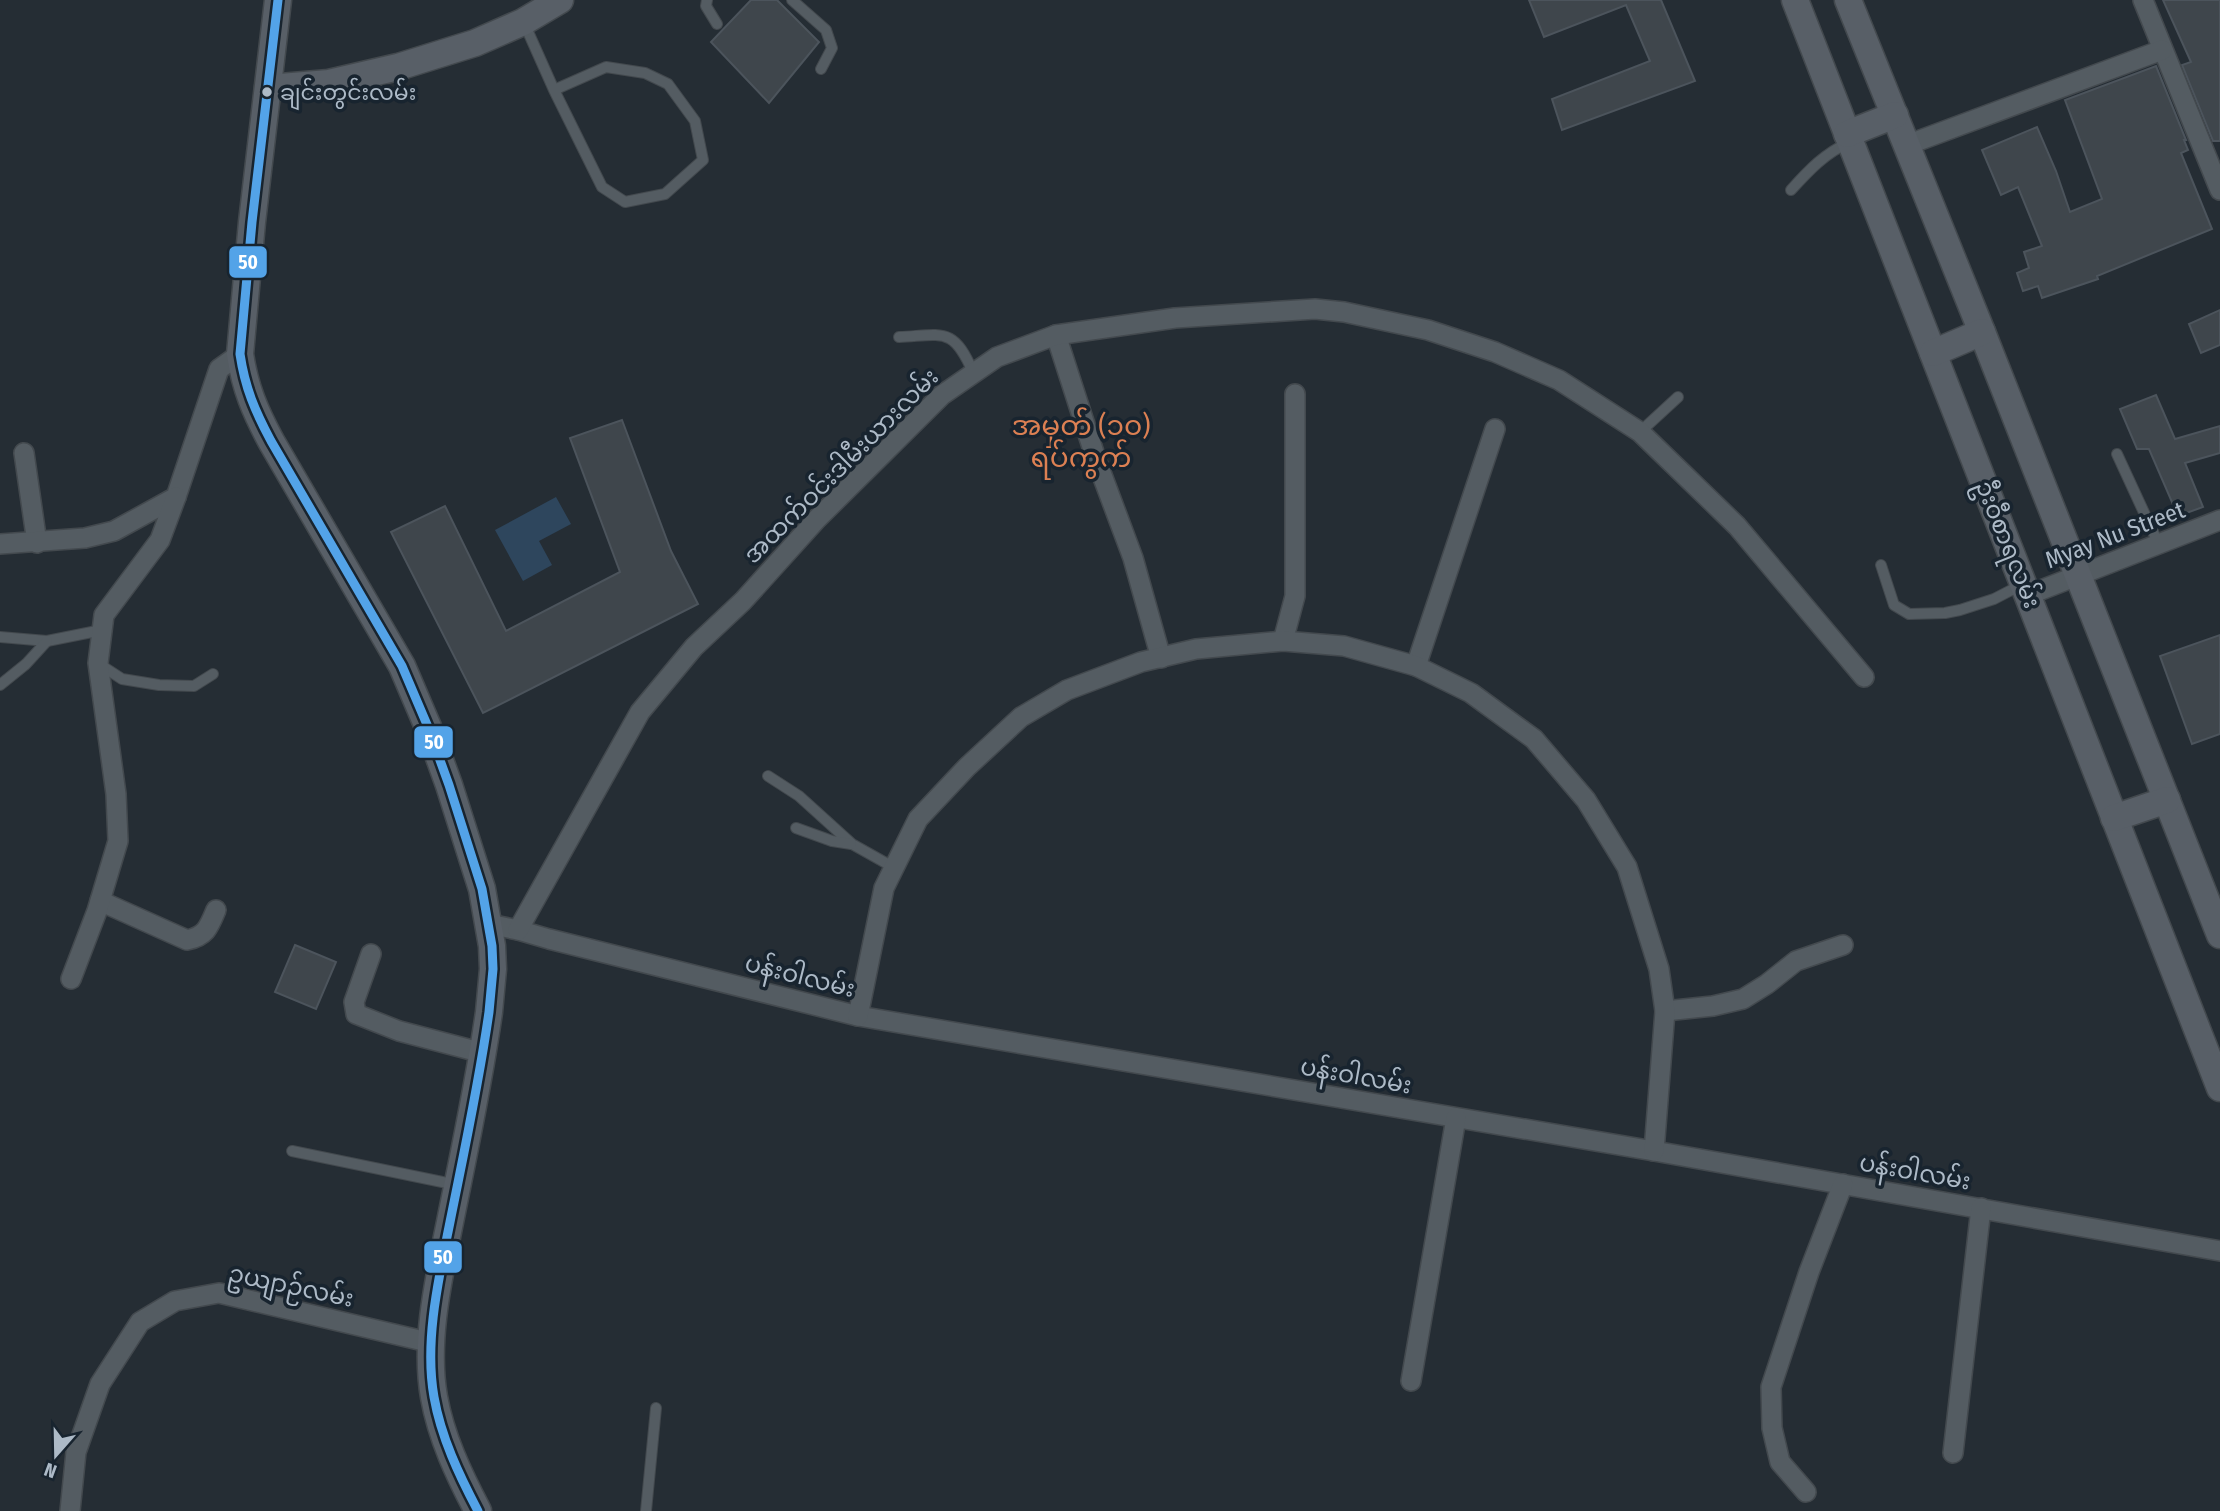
<svg xmlns="http://www.w3.org/2000/svg" width="2220" height="1511" font-family="'Fira Sans Condensed','Noto Sans Myanmar',sans-serif">
	<style>
		.water { fill: #2e465d }
		.building { fill: #3f464c; stroke: #4c545c; stroke-width: 2 }
		.lines { fill: none; stroke-linecap: round; stroke-linejoin: round }
		.service-casing { stroke: #43494e; stroke-width: 12 }
		.minor-casing { stroke: #43494e; stroke-width: 22 }
		.secondary-casing { stroke: #43494e; stroke-width: 29 }
		.service { stroke: #545c62; stroke-width: 10 }
		.minor { stroke: #545c62; stroke-width: 19 }
		.secondary { stroke: #585f67; stroke-width: 26 }
		.bus-1-casing { stroke: #18242f; stroke-width: 14 }
		.bus-1 { stroke: #53a3e8; stroke-width: 9 }
		.bus-dot { fill: #adbac7; stroke: #18242f; stroke-width: 2.5 }
		.labels { text-anchor: middle; dominant-baseline: central; stroke-width: 7; stroke-linejoin: round; paint-order: stroke }
		.bus-label { font-size: 22px; fill: #adbac7; stroke: #18242f; text-anchor: start }
		.street-label { font-size: 24px; fill: #adbac7; stroke: #18242f }
		.quarter-label { font-size: 28px; fill: #dc8053; stroke: #18242f }
		.line-badge { stroke: #18242f; stroke-width: 2.5 }
		.badge-label { font-size: 19px; text-anchor: middle; font-weight: bold; fill: #fff }
	</style>
	<rect width="100%" height="100%" fill="#252d34"/>
	<path class="water" d="M556,497L571,524L539,541L552,565L523,581L495,530Z"/>
	<g class="building">
		<path d="M751,0H777L819,42L769,103L711,42Z"/>
		<path d="M1529,0H1661L1695,81L1562,130L1552,99L1650,61L1626,5L1544,37Z"/>
		<path d="M2163,0H2220V141H2213L2182,65L2191,62Z"/>
		<path d="M2156,66L2186,140H2184L2188,150L2181,153L2212,229L2097,276L2098,279L2042,298L2038,286L2023,291L2017,273L2029,268L2024,252L2042,246L2018,187L2001,195L1982,150L2037,127L2056,171L2070,212L2102,199L2065,100Z"/>
		<path d="M2220,310V345L2201,353L2189,324Z"/>
		<path d="M2156,395L2175,439L2220,426V453L2185,463L2203,507L2178,516L2149,449H2137L2120,409Z"/>
		<path d="M622,420L671,551L698,604L483,713L391,532L445,506L506,631L620,572L570,438Z"/>
		<path d="M2220,635V734L2192,744L2160,656Z"/>
		<path d="M295,945L336,962L316,1009L275,992Z"/>
	</g>
	<g class="lines">
		<g class="service-casing">
			<g id="service">
				<path d="M707,0L706,6L717,24"/>
				<path d="M792,0L826,30L832,48L821,69"/>
				<path d="M525,25L554,90L602,187L625,202L665,194L703,160L695,121L668,84L645,73L606,67L554,90"/>
				<path d="M1791,190C1809,170 1825,153 1850,142"/>
				<path d="M899,337C943,335 953,326 973,372"/>
				<path d="M1640,432L1678,397"/>
				<path d="M2117,454L2159,545"/>
				<path d="M1881,565L1894,605L1909,614L1945,613L1960,610L1994,599L2023,584"/>
				<path d="M0,637L47,641L102,630"/>
				<path d="M99,664L122,679L159,685L194,686L213,674"/>
				<path d="M0,685L26,664L47,641"/>
				<path d="M768,776L799,796L852,844L893,867"/>
				<path d="M796,828L832,841L851,844"/>
				<path d="M292,1151L457,1185"/>
				<path d="M646,1511L656,1408"/>
			</g>
		</g>
		<g class="minor-casing">
			<g id="minor">
				<path d="M2143,0L2220,190"/>
				<path d="M1907,145L2162,50"/>
				<path d="M1056,335L1096,459L1133,558L1161,658"/>
				<path d="M24,453L37,543"/>
				<path d="M0,544L85,538L114,531L176,497L219,369L240,354"/>
				<path d="M2028,595L2220,520"/>
				<path d="M1283,641L1295,596V394"/>
				<path d="M1416,666L1495,429"/>
				<path d="M100,901L187,940C206,936 209,927 216,910"/>
				<path d="M489,924L518,930L549,939L858,1016L1654,1151L2220,1251"/>
				<path d="M518,930L640,712L694,647L743,601L817,519L942,395L997,357L1056,335L1175,318L1315,309L1344,312L1428,330L1495,352L1559,380L1640,432L1737,526L1864,677"/>
				<path d="M371,954L354,1002L356,1014L399,1031L483,1053"/>
				<path d="M71,979L97,911L118,841L116,794L98,663L104,615L160,540L176,497"/>
				<path d="M1665,1011L1713,1006L1743,999L1767,984L1796,961L1843,945"/>
				<path d="M858,1016L884,888L918,819L967,767L1021,717L1067,690L1141,662L1196,649L1283,641L1344,646L1416,666L1471,693L1534,739L1586,800L1627,867L1659,969L1665,1011L1654,1151"/>
				<path d="M1411,1381L1456,1118"/>
				<path d="M1953,1453L1981,1208"/>
				<path d="M1806,1492L1780,1462L1772,1428L1771,1387L1809,1272L1843,1184"/>
				<path d="M70,1511L76,1452L100,1384L140,1322L175,1301L219,1293L432,1343"/>
			</g>
		</g>
		<g class="secondary-casing">
			<g id="secondary">
				<path d="M278,0L252,222L240,354C245,388 255,411 271,441L402,666L428,727L449,785L482,889L492,946L493,969L489,1012C479,1083 464,1152 450,1222C439,1277 424,1341 434,1397C441,1437 459,1475 478,1511"/>
				<path d="M1795,0L2220,1088"/>
				<path d="M1848,0L1982,332L2220,935"/>
				<path d="M268,88L329,83L398,67L475,43L523,22L560,0"/>
				<path d="M1847,134L1895,115"/>
				<path d="M1933,353L1982,332"/>
				<path d="M2114,818L2167,800"/>
			</g>
		</g>
		<use href="#service" class="service"/>
		<use href="#minor" class="minor"/>
		<use href="#secondary" class="secondary"/>
		<g class="bus-1-casing">
			<path id="bus-1" d="M278,0L252,222L240,354C245,388 255,411 271,441L402,666L428,727L449,785L482,889L492,946L493,969L489,1012C479,1083 464,1152 450,1222C439,1277 424,1341 434,1397C441,1437 459,1475 478,1511"/>
		</g>
		<use href="#bus-1" class="bus-1"/>
	</g>
	<circle class="bus-dot" cx="267" cy="92" r="6"/>
	<g class="labels">
		<g class="bus-label">
			<text x="280" y="92">ချင်းတွင်းလမ်း</text>
		</g>
		<g class="street-label">
			<text transform="translate(841 466) rotate(-45)">အထက်ဝင်းဒါမီးယားလမ်း</text>
			<text transform="translate(2115 535) rotate(-21)">Myay Nu Street</text>
			<text transform="translate(2008 544) rotate(68)">ဦးဝီစာရလမ်း</text>
			<text transform="translate(800 976) rotate(14)">ပန်းဝါလမ်း</text>
			<text transform="translate(1356 1076) rotate(10)">ပန်းဝါလမ်း</text>
			<text transform="translate(1915 1172) rotate(10)">ပန်းဝါလမ်း</text>
			<text transform="translate(291 1286) rotate(12)">ဥယျာဉ်လမ်း</text>
		</g>
		<g class="quarter-label">
			<text x="1081" y="425">အမှတ် (၁၀)<tspan x="1081" dy="32">ရပ်ကွက်</tspan></text>
		</g>
	</g>
	<g class="line-badge">
		<rect x="228" y="245" width="40" height="34" rx="7" fill="#53a3e8"/>
		<rect x="413" y="725" width="41" height="34" rx="7" fill="#53a3e8"/>
		<rect x="423" y="1240" width="40" height="34" rx="7" fill="#53a3e8"/>
	</g>
	<g class="badge-label">
		<text x="248" y="269">50</text>
		<text x="434" y="749">50</text>
		<text x="443" y="1264">50</text>
	</g>
	<g transform="translate(56 1455) rotate(200)" stroke="#18242f" stroke-width="5" paint-order="stroke">
	<path d="M0-5L12 26L0 18L-12 26Z" fill="#adbac7"/>
	<text y="-10" font-size="19" font-weight="bold" text-anchor="middle" fill="#adbac7">N</text>
	</g>
</svg>
